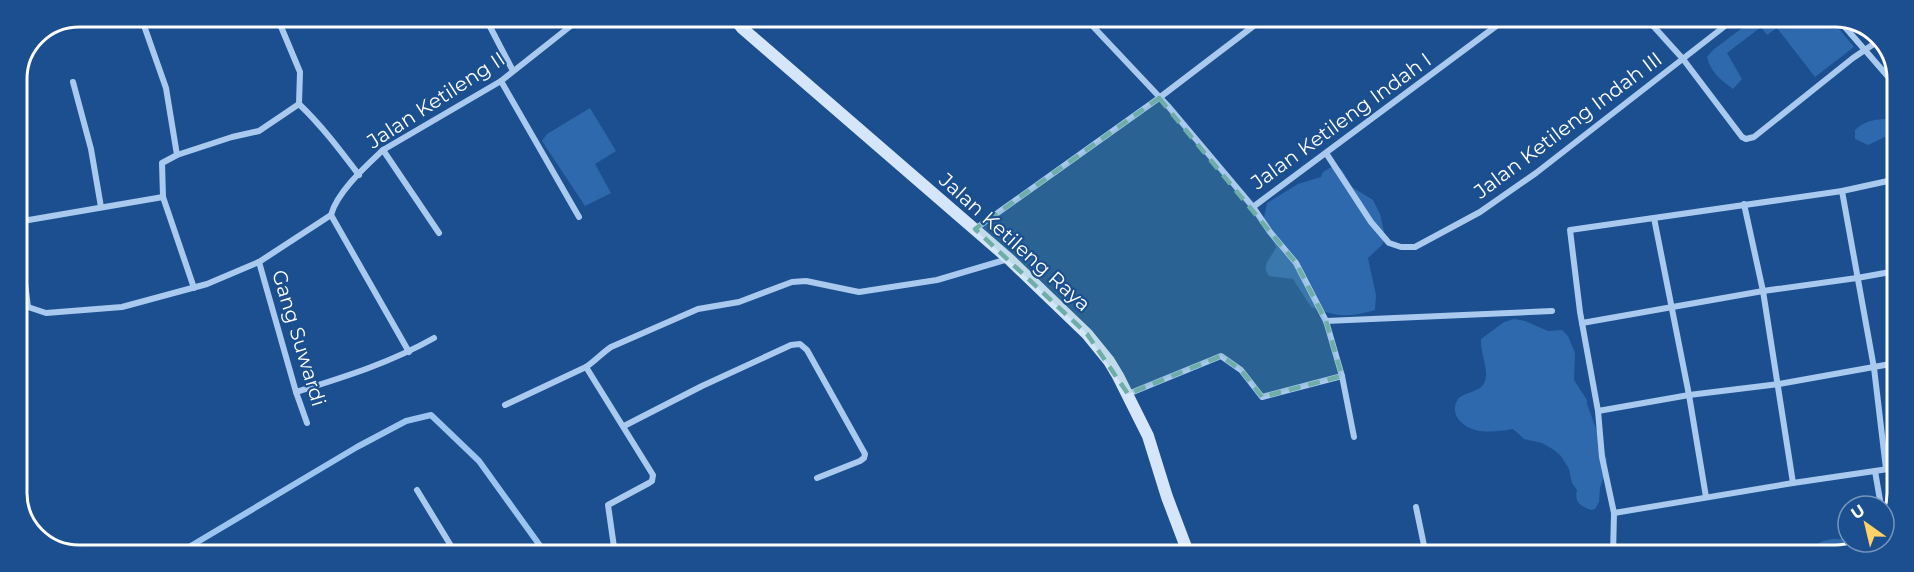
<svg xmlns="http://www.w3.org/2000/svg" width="1914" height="572" font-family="Montserrat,sans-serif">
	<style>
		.green { fill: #2e69ad }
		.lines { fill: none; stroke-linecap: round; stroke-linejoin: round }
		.stream { stroke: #9cc4f0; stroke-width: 6 }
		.street { stroke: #a9c9ee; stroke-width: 6 }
		.secondary { stroke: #d6e6fa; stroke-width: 12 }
		.marked { fill: #6fada8; fill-opacity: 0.2; stroke: #6fada8; stroke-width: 4.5; stroke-dasharray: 12 8; stroke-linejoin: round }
		.labels { text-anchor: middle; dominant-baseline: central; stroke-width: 4.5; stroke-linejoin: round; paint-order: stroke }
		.street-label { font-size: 20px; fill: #fff; stroke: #1b4f8f }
		.rim { fill: none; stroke: #fff; stroke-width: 3 }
	</style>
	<rect width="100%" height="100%" fill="#1b4f8f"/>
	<g class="green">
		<path d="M1754,19H1831L1854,47L1815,77L1777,28L1767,35L1761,27L1727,53L1742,79L1733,89C1720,79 1711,73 1707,57L1713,50Z"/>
		<path d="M590,108L616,151L595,164L611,193L585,206L542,141L547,134Z"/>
		<path d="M1897,119V137H1885L1868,145L1855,139V130C1867,118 1882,119 1897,119Z"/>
		<path d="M1335,165L1342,170L1352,187L1373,200L1380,214L1384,232V241L1382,245L1368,258L1376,295L1375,310C1348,318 1337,317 1311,307L1293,279L1269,276C1260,264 1272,258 1276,247L1263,222L1267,203L1298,184L1321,177L1323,172Z"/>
		<path d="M1514,319L1525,321L1548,331L1562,330L1568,336L1575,353L1574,380L1587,400V404L1607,459L1605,473L1600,488L1599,502L1595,509L1591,510C1580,506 1574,502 1577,490L1572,483L1569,469L1561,456L1554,450L1542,443L1524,439L1513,429C1495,432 1469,436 1457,417C1454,411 1454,405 1458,399C1465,391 1481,393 1485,381C1489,369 1480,353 1481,339L1504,322Z"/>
		<path d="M1848,537V542H1874L1836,555H1808V550C1816,544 1823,540 1833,539C1839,539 1842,540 1848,537Z"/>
	</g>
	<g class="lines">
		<path class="stream" d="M179,553L357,447L406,421L431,415L479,461L546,554"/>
		<g class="street">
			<path d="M141,17L166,88L177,155"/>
			<path d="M277,17L300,72L299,104C322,126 340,150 359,175"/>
			<path d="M485,17L513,71"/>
			<path d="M1085,18L1168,106L1253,207L1270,232L1296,263L1326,321L1342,376L1354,437"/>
			<path d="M1646,18L1683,59L1742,137L1746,139L1754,137L1853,58L1881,39"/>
			<path d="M1838,19L1897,87"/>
			<path d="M501,81L579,217"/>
			<path d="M73,82L91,149L101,207"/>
			<path d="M383,150L439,233"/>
			<path d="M1326,153L1371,222L1389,243L1401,247H1415L1480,212L1536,173L1734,19"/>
			<path d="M1842,191L1874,368L1886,469"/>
			<path d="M1744,204L1763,291L1793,483"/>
			<path d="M1253,207L1507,18"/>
			<path d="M331,215L409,352"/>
			<path d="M1654,218L1689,395L1706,497"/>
			<path d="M17,222L163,197"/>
			<path d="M975,229L1159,98L1264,18"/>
			<path d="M17,241L23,266L28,307"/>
			<path d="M259,262L296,392L307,423"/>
			<path d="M194,288L163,197L162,163L177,155L232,137L259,131L299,104"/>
			<path d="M17,308L28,307L46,313L122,307L207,284L259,262L331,215C337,192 366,166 383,150L501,81L582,17"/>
			<path d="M1326,321L1552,311"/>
			<path d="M1582,323L1763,291L1857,278L1896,271"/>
			<path d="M296,392C344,377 390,363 434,338"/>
			<path d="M1128,394L1221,356L1241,370L1262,397L1342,376"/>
			<path d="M505,405L586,367"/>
			<path d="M1598,411L1689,395L1779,384L1896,363"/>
			<path d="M624,426L702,386L791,345L800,344L807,350L865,454L864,458L860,461L817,478"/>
			<path d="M1875,471L1881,506"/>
			<path d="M417,490L456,554"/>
			<path d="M1416,507L1426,555"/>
			<path d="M1614,513L1793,483L1895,468"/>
			<path d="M1884,523V526"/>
			<path d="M615,554L608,505L649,483L652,481L653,475L586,367C595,361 602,353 611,347L698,309L739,302L792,282L806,281L859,292L937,280L1008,259"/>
			<path d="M1613,555L1614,513L1602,457L1598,411L1580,312L1570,230L1842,191L1897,179"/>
		</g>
		<path class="secondary" d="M733,17L742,28L1009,259L1087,334L1109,361L1118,376L1148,436L1167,497L1189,555"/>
	</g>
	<path class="marked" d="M1159,98L1296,263L1326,321L1342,376L1262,397L1241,370L1221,356L1128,394L1087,334L975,229Z"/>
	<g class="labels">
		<g class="street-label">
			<text transform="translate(436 100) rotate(-33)">Jalan Ketileng II</text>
			<text transform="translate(1341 121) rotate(-36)">Jalan Ketileng Indah I</text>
			<text transform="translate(1568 125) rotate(-37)">Jalan Ketileng Indah III</text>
			<text transform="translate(1015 242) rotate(42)">Jalan Ketileng Raya</text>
			<text transform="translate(299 338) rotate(73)">Gang Suwardi</text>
		</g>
	</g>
	<path d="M0 0H1914V572H0ZM79 27H1835A52 52 0 0 1 1887 79V493A52 52 0 0 1 1835 545H79A52 52 0 0 1 27 493V79A52 52 0 0 1 79 27Z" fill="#1b4f8f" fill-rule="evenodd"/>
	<path class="rim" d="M79 27H1835A52 52 0 0 1 1887 79V493A52 52 0 0 1 1835 545H79A52 52 0 0 1 27 493V79A52 52 0 0 1 79 27Z"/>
	<g transform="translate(1866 524) rotate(326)"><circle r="28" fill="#1b4f8f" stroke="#7695bc" stroke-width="1.5"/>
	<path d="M0-4.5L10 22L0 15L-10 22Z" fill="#ffd166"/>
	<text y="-9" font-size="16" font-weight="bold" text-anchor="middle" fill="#ffffff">U</text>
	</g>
</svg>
